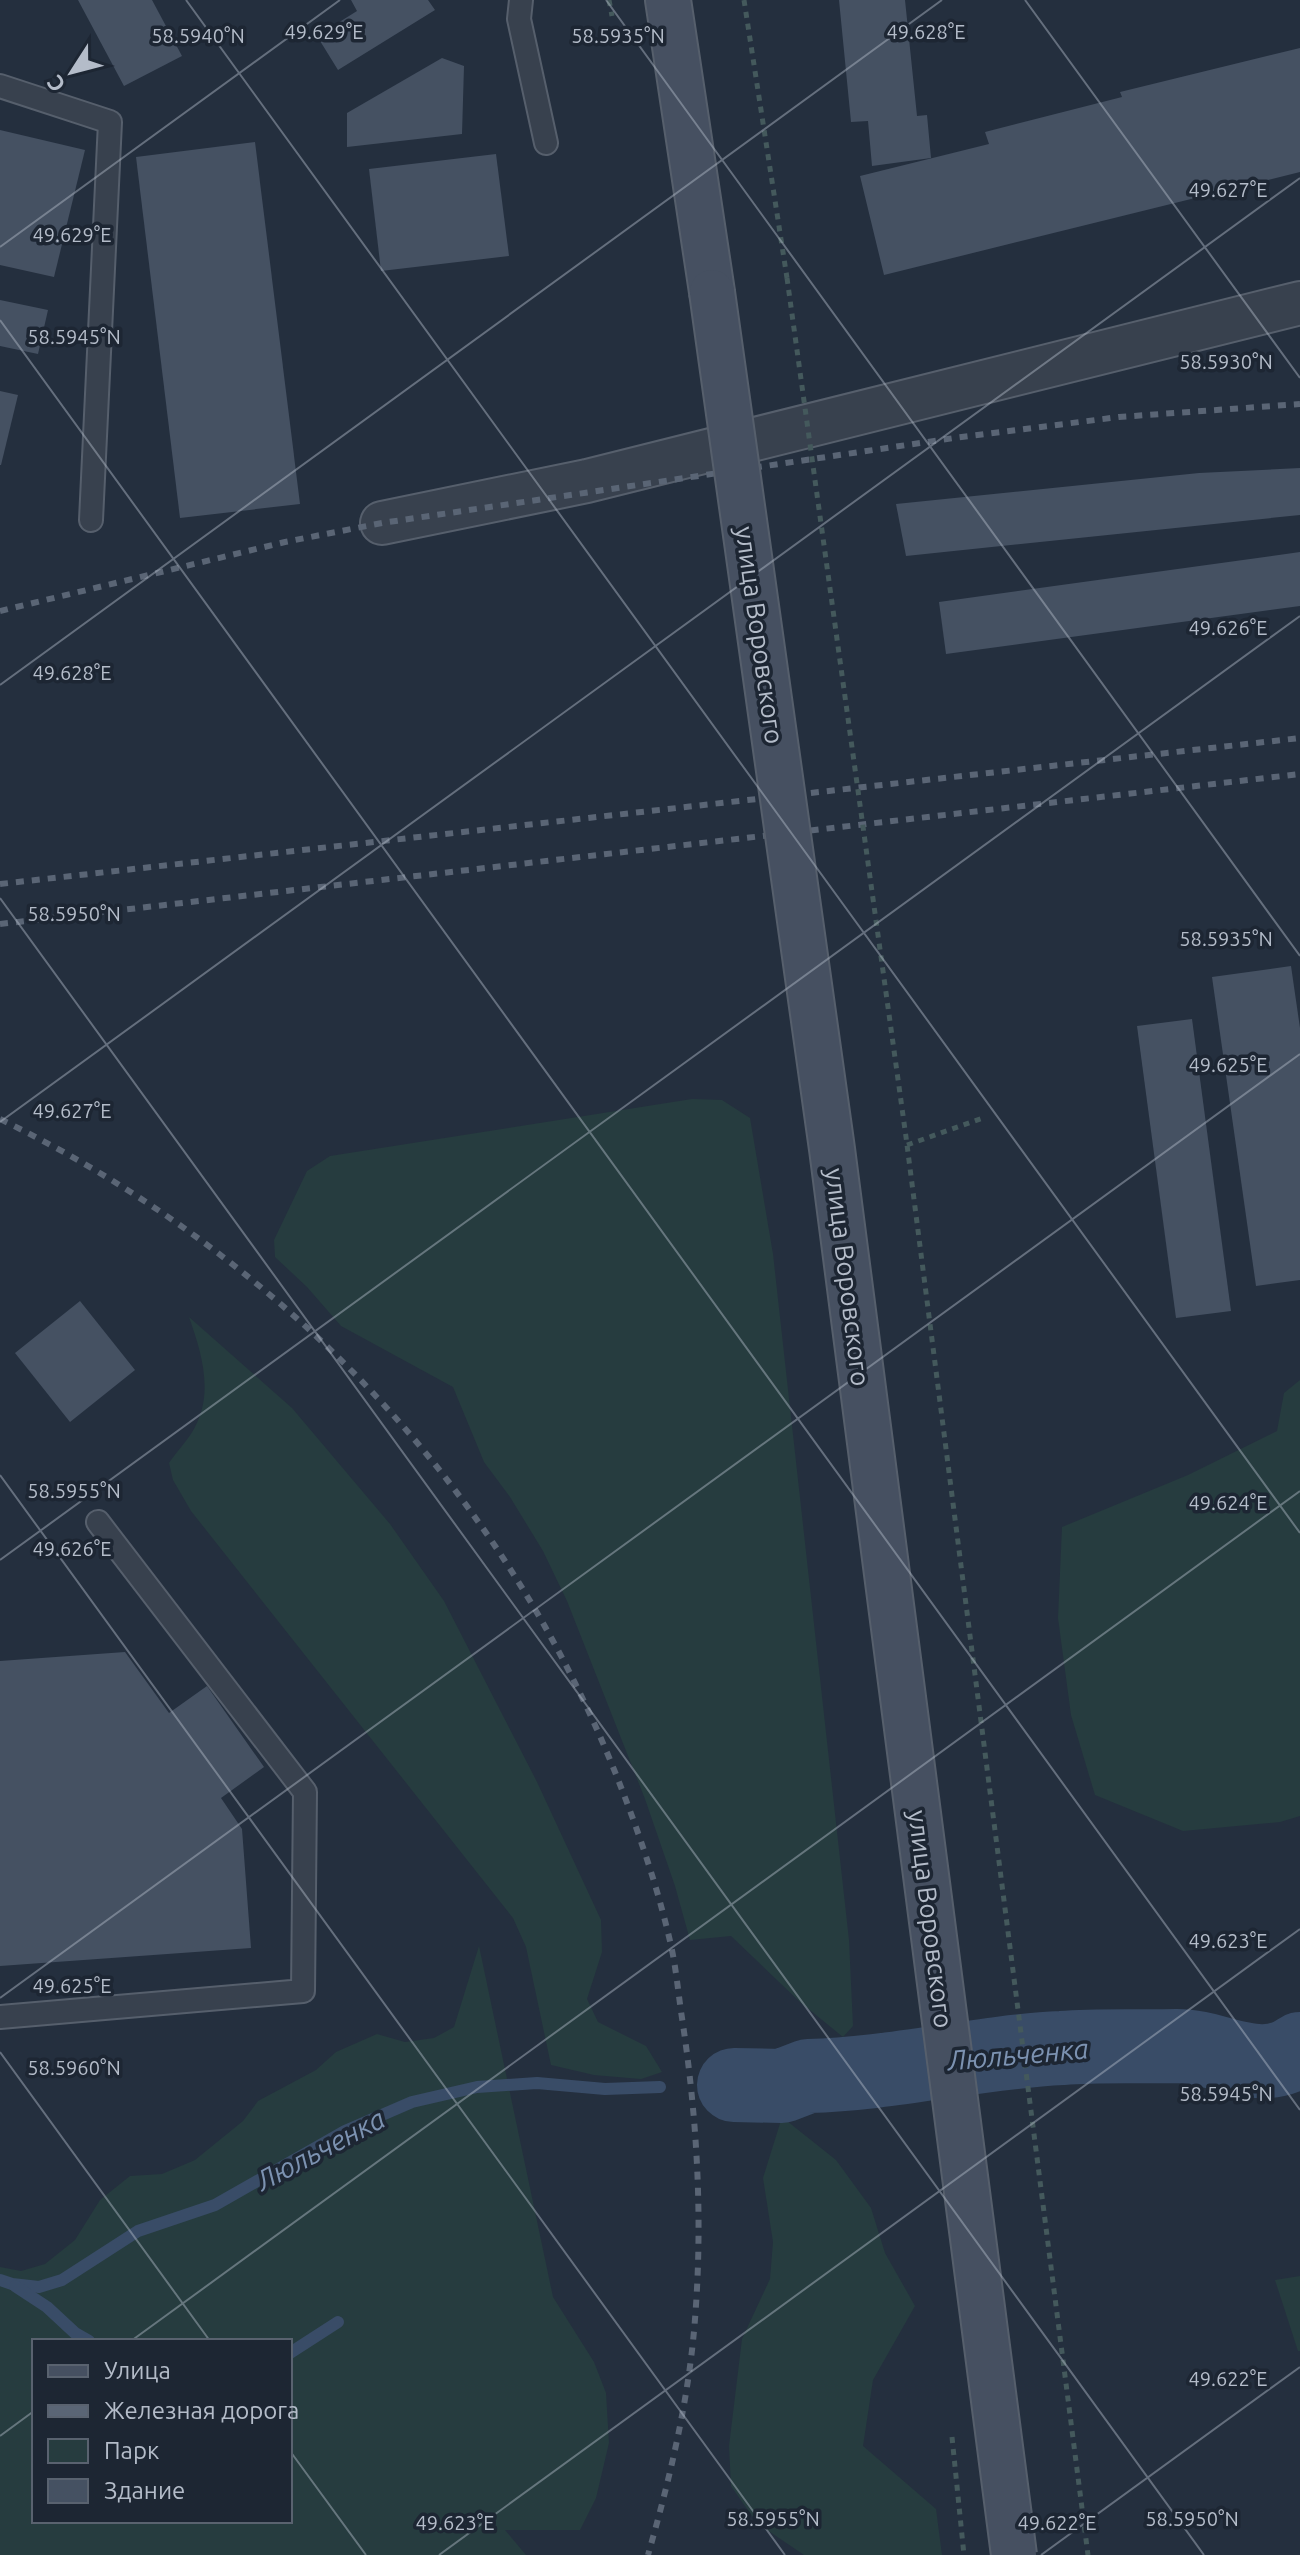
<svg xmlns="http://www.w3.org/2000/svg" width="1300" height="2555" font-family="Ubuntu,sans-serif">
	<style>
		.green { fill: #263c3f; fill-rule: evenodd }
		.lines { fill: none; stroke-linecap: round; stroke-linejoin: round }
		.stream { stroke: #394c67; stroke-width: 12 }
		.river { stroke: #394c67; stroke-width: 74 }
		.building { fill: #455162 }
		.lane-casing { stroke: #565f6c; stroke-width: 26 }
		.street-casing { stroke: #565f6c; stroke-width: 46 }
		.secondary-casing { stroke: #565f6c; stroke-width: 48 }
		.path { stroke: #44595c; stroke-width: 5; stroke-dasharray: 6 6; stroke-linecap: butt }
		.lane { stroke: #38414e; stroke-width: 22 }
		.street { stroke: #38414e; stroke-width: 42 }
		.secondary { stroke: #465061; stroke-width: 44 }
		.rail { stroke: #5a6575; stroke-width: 6; stroke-dasharray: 8 8; stroke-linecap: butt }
		.secondary-bridge-casing { stroke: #565f6c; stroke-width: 48; stroke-linecap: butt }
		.path-bridge { stroke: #44595c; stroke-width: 5; stroke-dasharray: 6 6; stroke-linecap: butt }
		.secondary-bridge { stroke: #465061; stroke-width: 44 }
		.ticks { fill: none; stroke: #b4bcc9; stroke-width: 2; stroke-opacity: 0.45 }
		.labels { text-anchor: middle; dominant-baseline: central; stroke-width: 7; stroke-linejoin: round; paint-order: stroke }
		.street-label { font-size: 26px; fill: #b4bcc9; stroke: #1d2633 }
		.water-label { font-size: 28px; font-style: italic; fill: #7c92b1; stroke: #1d2633 }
		.ticks-label { font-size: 20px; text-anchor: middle; fill: #b4bcc9; stroke: #1d2633; stroke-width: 7; stroke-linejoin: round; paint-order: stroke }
	</style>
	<rect width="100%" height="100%" fill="#242f3e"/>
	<g class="green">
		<path d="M692,1099L722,1100L750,1118L773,1254L849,1940L853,2026L843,2037L800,2002L731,1936L690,1940L675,1886L645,1799L567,1601L543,1551L510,1497L484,1462L453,1387L341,1326L307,1287L275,1257L274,1240L307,1171L330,1156Z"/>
		<path d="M189,1317L292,1408L390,1524L444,1601L537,1782L601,1920L602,1952L587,1999L598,2022L646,2046L662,2072L641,2079L594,2075L551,2065L526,1947L513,1918L191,1511L173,1480L169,1463C177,1451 189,1439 195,1427C214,1392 201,1351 189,1317Z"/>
		<path d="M1300,1380V1816L1280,1822L1183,1831L1095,1795L1071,1715L1058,1618L1062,1527L1188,1475L1277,1431L1284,1393Z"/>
		<path d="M479,1946L553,2297L594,2362L606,2393L609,2443L596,2498L580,2530H505L526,2555H0V2267L21,2271L45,2264L75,2240L100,2200L130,2176L162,2174L195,2160L243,2121L258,2101L316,2070L336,2052L377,2034L405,2042L434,2038L454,2027ZM34,2341H290V2521H34Z"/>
		<path d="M782,2117L836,2160L871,2208L885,2253L915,2306L873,2380L863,2446L936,2509L942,2555H804L757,2523L731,2486L729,2446L742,2339L770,2279L773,2242L763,2178Z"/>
		<path d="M1300,2276V2351H1298L1275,2280Z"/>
	</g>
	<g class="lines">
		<g class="stream">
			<path d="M0,2280L12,2284L39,2287L62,2280L138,2231L215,2205L345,2131L412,2102L477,2087L537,2083L605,2089L660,2087"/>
			<path d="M15,2286L47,2307L75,2333L89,2341"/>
			<path d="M290,2353L338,2322"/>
		</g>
		<path class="river" d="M734,2085L782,2086L808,2076C893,2074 977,2052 1062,2048C1099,2045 1140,2047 1177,2046C1219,2046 1261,2078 1300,2049"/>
	</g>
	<g class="building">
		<path d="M78,0H152L182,56L124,86Z"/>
		<path d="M351,0H428L435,10L338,70L317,36L357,11Z"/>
		<path d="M839,0H905L917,116L927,115L931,158L872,166L868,121L851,122Z"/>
		<path d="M1300,48V172L884,275L860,176L989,144L985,132L1122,97L1120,92Z"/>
		<path d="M442,58L464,66L462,134L347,147V113Z"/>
		<path d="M0,130L85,150L54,277L0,265Z"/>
		<path d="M255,142L300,504L180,518L136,157Z"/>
		<path d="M496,154L509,256L381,271L369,169Z"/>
		<path d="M0,300L48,310L38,354L0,346Z"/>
		<path d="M0,391L18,395L1,465H0Z"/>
		<path d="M1300,468V515L906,556L896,504L1199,473Z"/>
		<path d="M1300,552V606L946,654L939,602Z"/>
		<path d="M1291,966L1300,1028V1280L1256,1286L1212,977Z"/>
		<path d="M1192,1019L1231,1311L1176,1318L1137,1026Z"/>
		<path d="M80,1301L135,1370L70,1422L15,1353Z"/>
		<path d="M125,1652L169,1713L207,1686L264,1767L221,1798L242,1829L251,1948L0,1966V1661Z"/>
	</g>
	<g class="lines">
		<g class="lane-casing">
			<g id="lane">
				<path d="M521,0L519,19L546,143"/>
				<path d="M0,86L110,122L91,520"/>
				<path d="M0,2017L303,1991L305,1792L98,1522"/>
			</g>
		</g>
		<g class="street-casing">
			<path id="street" d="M382,523L587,481L1300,303"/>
		</g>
		<g class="secondary-casing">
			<path id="secondary" d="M668,0L712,292"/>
		</g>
		<g class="path">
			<path d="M609,0L612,16"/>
			<path d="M744,0L787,278"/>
			<path d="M907,1145L986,1117"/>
		</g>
		<use href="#lane" class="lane"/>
		<use href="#street" class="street"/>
		<use href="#secondary" class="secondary"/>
		<g class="rail">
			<path d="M0,611L285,542L382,523L954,438L1119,417L1300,404"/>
			<path d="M0,884L1300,738"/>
			<path d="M0,924L1300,774"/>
			<path d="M0,1119C280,1255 502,1487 617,1777C638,1830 657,1885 670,1941C676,1966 678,1992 682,2018C697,2117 703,2218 695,2319C689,2399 670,2478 648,2555"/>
		</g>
		<g class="secondary-bridge-casing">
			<path id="secondary-bridge" d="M712,292L832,1149L1014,2555"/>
		</g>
		<g class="path-bridge">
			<path d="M787,278L906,1137L1088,2555"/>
			<path d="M952,2437L964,2555"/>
		</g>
		<use href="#secondary-bridge" class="secondary-bridge"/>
	</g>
	<path class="ticks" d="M186,0L1300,1533M606,0L1300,956M1025,0L1300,378M0,247L340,0M0,320L1300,2110M0,685L942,0M0,898L1204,2555M0,1122L1300,178M0,1475L785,2555M0,1560L1300,616M0,1998L1300,1054M0,2052L210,2341M131,2341L1300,1491M0,2436L34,2411M290,2451L366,2555M439,2555L1300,1929M1041,2555L1300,2367"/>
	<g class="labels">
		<g class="street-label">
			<text transform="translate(760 635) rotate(82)">улица Воровского</text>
			<text transform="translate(848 1277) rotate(83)">улица Воровского</text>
			<text transform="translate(931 1919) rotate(83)">улица Воровского</text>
		</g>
		<g class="water-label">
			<text transform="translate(1018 2054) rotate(-5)">Люльченка</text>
			<text transform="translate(320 2149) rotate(-28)">Люльченка</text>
		</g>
	</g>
	<g class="ticks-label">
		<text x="324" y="39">49.629°E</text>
		<text x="926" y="39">49.628°E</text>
		<text x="198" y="43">58.5940°N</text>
		<text x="618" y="43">58.5935°N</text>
		<text x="1228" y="197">49.627°E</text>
		<text x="72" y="242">49.629°E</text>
		<text x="74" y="344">58.5945°N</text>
		<text x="1226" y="369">58.5930°N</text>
		<text x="1228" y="635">49.626°E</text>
		<text x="72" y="680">49.628°E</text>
		<text x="74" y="921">58.5950°N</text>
		<text x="1226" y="946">58.5935°N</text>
		<text x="1228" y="1072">49.625°E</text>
		<text x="72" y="1118">49.627°E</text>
		<text x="74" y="1498">58.5955°N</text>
		<text x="1228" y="1510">49.624°E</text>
		<text x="72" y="1556">49.626°E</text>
		<text x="1228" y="1948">49.623°E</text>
		<text x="72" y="1993">49.625°E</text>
		<text x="74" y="2075">58.5960°N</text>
		<text x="1226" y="2101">58.5945°N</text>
		<text x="1228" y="2386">49.622°E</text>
		<text x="773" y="2526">58.5955°N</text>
		<text x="1192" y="2526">58.5950°N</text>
		<text x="455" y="2530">49.623°E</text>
		<text x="1057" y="2530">49.622°E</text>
	</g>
	<rect x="32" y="2339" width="260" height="184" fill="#1d2633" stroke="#59626f" stroke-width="2"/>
	<rect x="48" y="2365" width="40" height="12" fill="#465061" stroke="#59626f" stroke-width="2"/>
	<text x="104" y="2379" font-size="24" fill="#b4bcc9">Улица</text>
	<rect x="48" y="2405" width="40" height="12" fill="#5a6575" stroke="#59626f" stroke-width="2"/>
	<text x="104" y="2419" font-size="24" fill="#b4bcc9">Железная дорога</text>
	<rect x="48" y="2439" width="40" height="24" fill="#263c3f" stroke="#59626f" stroke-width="2"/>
	<text x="104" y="2459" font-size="24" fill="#b4bcc9">Парк</text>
	<rect x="48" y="2479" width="40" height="24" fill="#455162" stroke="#59626f" stroke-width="2"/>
	<text x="104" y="2499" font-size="24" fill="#b4bcc9">Здание</text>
	<g transform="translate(72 72) rotate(234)" stroke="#1d2633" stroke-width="6" paint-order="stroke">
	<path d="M0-6L14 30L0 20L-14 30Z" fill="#b4bcc9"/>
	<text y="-12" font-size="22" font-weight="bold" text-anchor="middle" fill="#b4bcc9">С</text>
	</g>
</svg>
